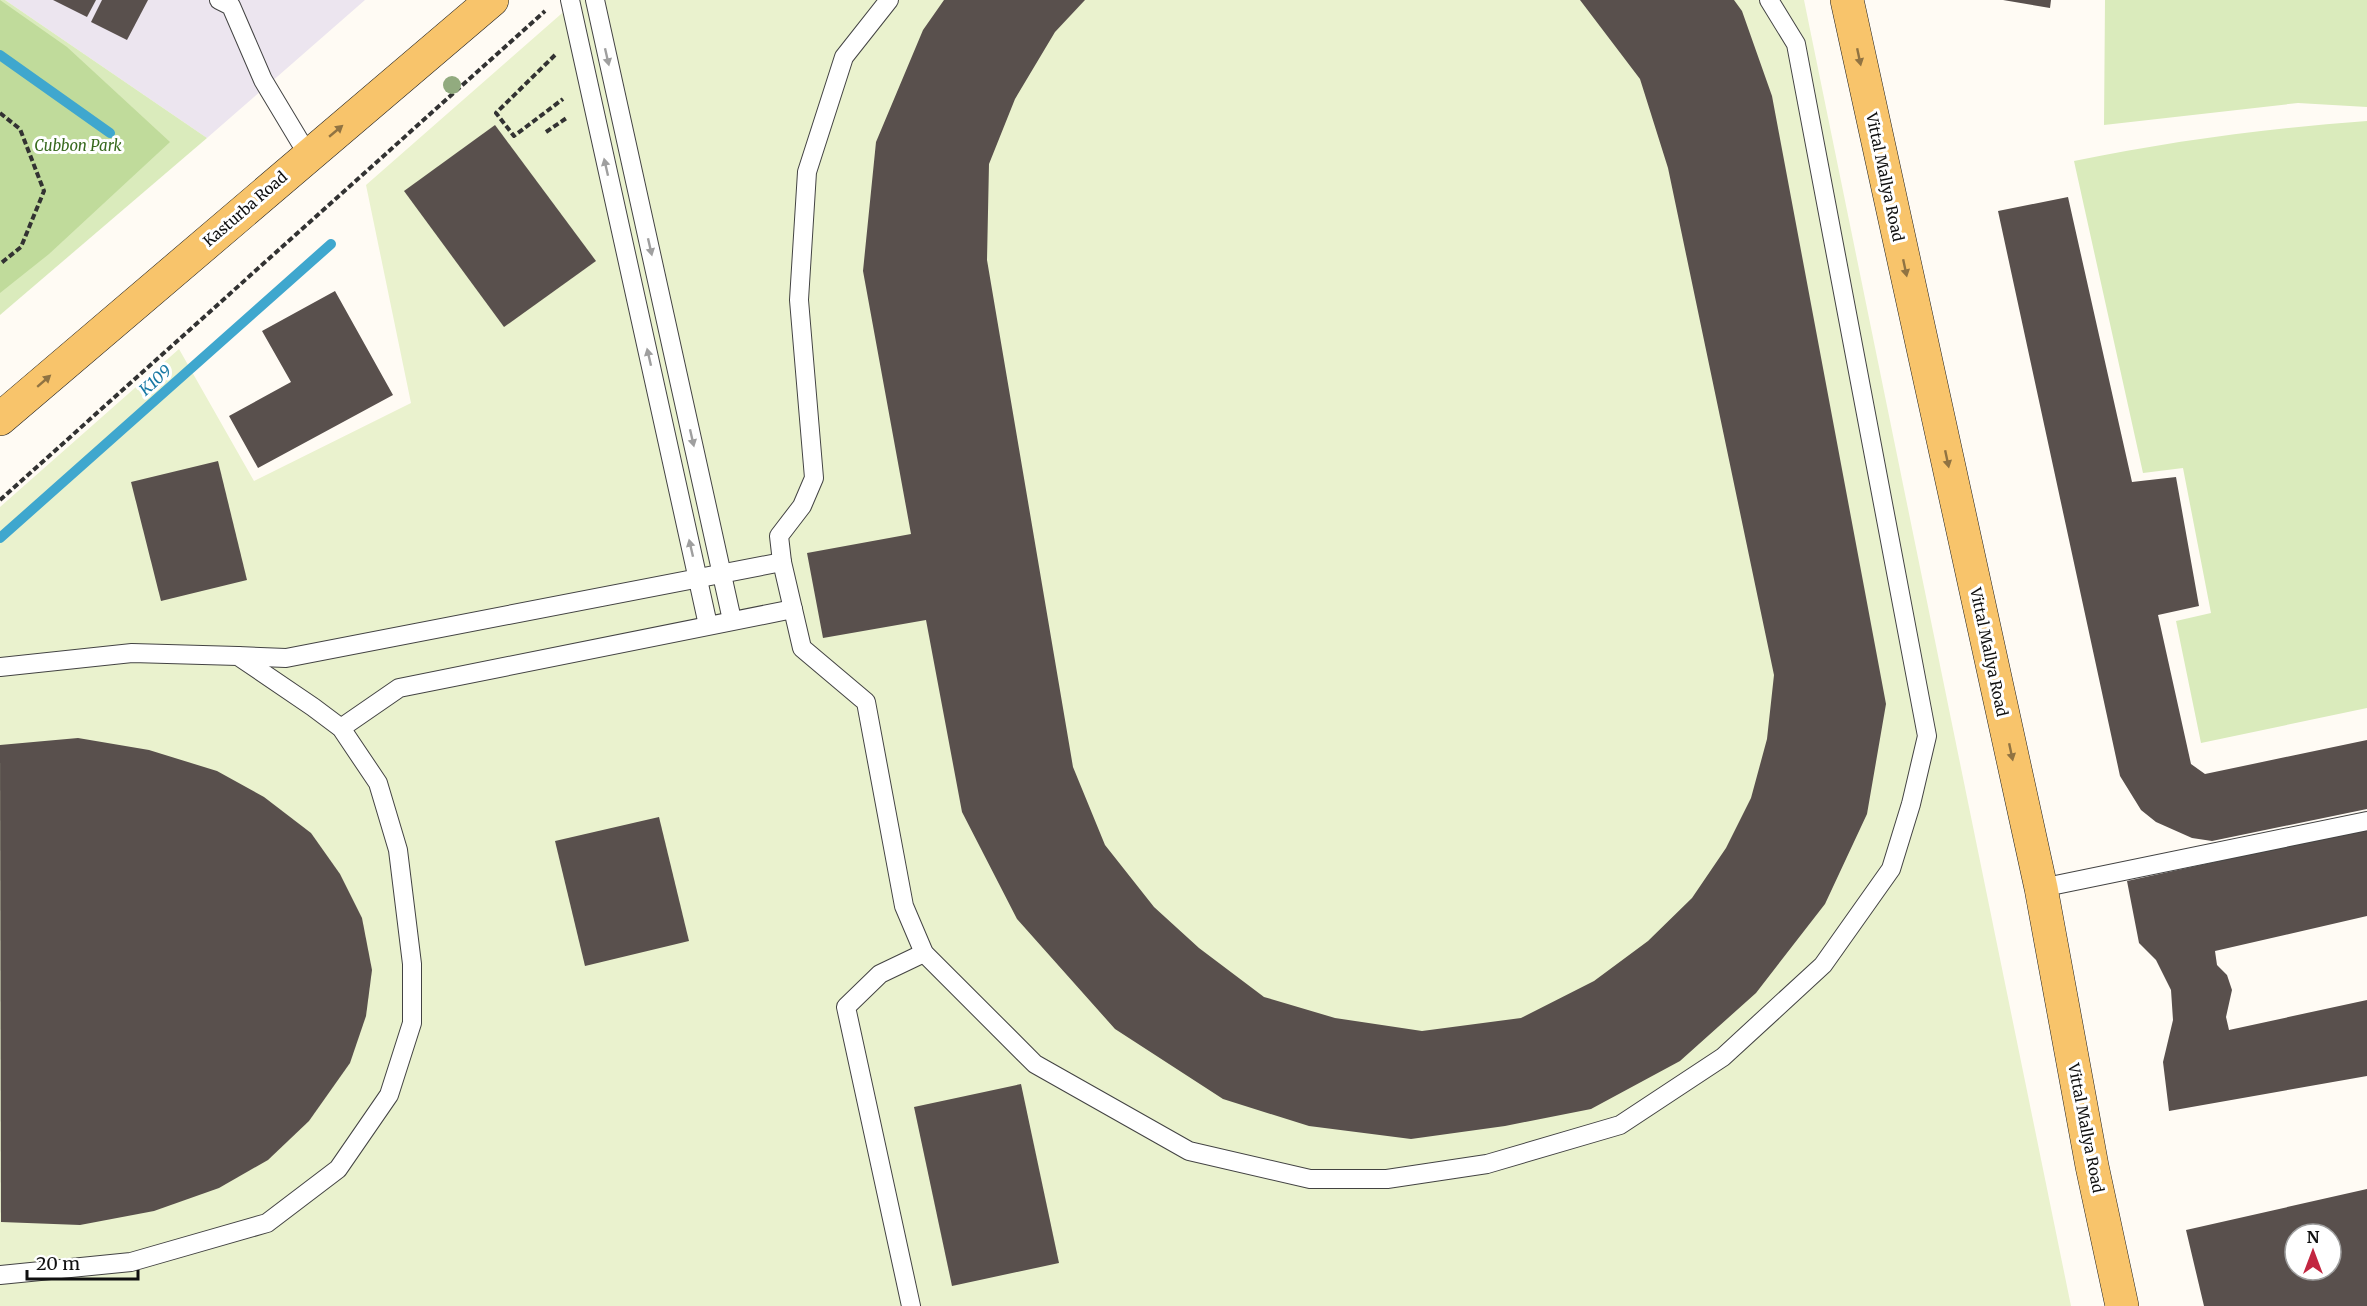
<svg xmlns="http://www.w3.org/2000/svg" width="2367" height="1306" font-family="Merriweather,serif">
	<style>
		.industrial { fill: #ece5ef }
		.green { fill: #daebbc }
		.forest { fill: #c0db9b }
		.pitch { fill: #eaf2ce }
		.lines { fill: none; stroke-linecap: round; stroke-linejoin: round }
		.stream { stroke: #3fa7ce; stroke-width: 10 }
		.building { fill: #59504d; fill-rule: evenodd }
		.service-casing { stroke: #434343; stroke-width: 20 }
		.primary-casing { stroke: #212121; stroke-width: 34 }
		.path { stroke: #323232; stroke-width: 4; stroke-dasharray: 6 3; stroke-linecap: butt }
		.service { stroke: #fff; stroke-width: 18 }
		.primary { stroke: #f8c46b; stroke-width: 33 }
		.tree { fill: #92ab7f }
		.oneway { fill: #9f9f9f }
		.oneway2 { fill: #907342 }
		.labels { text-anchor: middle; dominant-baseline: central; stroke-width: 6; stroke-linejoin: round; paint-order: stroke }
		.park-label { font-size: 15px; font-style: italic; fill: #386a1f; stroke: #fff }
		.street-label { font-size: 15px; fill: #101010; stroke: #fff }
		.water-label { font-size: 16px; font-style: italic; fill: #1778a4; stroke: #fff }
	</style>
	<rect width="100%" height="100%" fill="#fffbf4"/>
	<path class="industrial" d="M5,0H365L207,138Z"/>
	<g class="green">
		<path d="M0,0H5L207,138L0,315Z"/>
		<path d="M2105,0H2367V107L2298,103L2104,125Z"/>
		<path d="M2367,121V708L2201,743L2176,621L2211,613L2183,468L2143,473L2074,161C2171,141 2268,128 2367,121Z"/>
	</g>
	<path class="forest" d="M0,0L67,47L170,142L49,254L0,293Z"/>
	<path class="pitch" d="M577,0H1804L2071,1306H0V507L179,349L254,481L411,403L366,185Z"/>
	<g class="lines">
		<g class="stream">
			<path d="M0,55L110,133"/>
			<path d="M0,538L331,244"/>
		</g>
	</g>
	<g class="building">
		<path d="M53,0H96L87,17Z"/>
		<path d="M102,0H148L127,40L91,22Z"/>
		<path d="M944,0H1085L1055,32L1015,99L989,164L987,260L1073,767L1105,845L1154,907L1199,948L1264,997L1335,1018L1422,1031L1521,1018L1594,981L1648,941L1692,898L1726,848L1751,798L1767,739L1774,675L1668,168L1640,79L1580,0H1734L1742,11L1772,96L1886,704L1867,814L1825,904L1756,993L1680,1061L1591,1109L1505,1126L1411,1139L1309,1126L1223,1099L1115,1029L1017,919L962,812L926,620L823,638L807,553L911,534L863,271L876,142L923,30Z"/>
		<path d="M2003,0H2051L2050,8Z"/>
		<path d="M495,125L596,261L504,327L404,191Z"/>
		<path d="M2068,197L2132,482L2176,477L2199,606L2158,615L2191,764L2205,774L2367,740V809L2212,841L2192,838L2156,822L2141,810L2120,776L1998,211Z"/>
		<path d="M335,291L393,395L258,468L229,416L291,382L262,331Z"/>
		<path d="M218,461L247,580L161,601L131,482Z"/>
		<path d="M78,738L149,750L217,771L264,797L311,833L340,874L362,918L372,970L366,1016L350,1063L309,1121L268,1160L219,1188L154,1211L80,1225L1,1222L0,745Z"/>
		<path d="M659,817L689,941L585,966L555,841Z"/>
		<path d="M2367,829V916L2215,951L2217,965L2227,975L2232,990L2226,1017L2229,1030L2367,1000V1076L2169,1111L2163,1062L2173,1020L2171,990L2156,960L2139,943L2127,881Z"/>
		<path d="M1021,1084L1059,1263L952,1286L914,1107Z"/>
		<path d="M2367,1189V1306H2204L2186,1230ZM2295,1234H2331V1270H2295Z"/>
	</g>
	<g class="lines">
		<g class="service-casing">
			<g id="service">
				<path d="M219,0L231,6L263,80L308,155"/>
				<path d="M570,0L708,625"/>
				<path d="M595,0L732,620"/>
				<path d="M889,0L844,57L807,172L799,300L814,478L802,506L779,536L782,562L802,648L866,702L904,906L924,953L1035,1064L1189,1151L1310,1179H1387L1487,1164L1620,1125L1723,1057L1823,965L1891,869L1911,804L1927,736L1796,44L1769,0"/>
				<path d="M238,656L286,658L782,562"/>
				<path d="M0,667L132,653L238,656L313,707L341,728L378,783L398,850L412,964V1023L389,1095L338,1169L267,1223L131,1262L0,1275"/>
				<path d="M341,728L399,688L793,609"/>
				<path d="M2041,888L2367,821"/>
				<path d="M911,1306L846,1007L880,974L924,953"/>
			</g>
		</g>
		<g class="primary-casing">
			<g id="primary">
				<path d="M1847,0L2041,888L2092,1166L2122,1306"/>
				<path d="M0,419L492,0"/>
			</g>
		</g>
		<g class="path">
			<path d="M555,55L496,113L514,136L563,99"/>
			<path d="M0,113L20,129L44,191L21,247L0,264"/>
			<path d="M546,132L568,117"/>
			<path d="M0,500L545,11"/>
		</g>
		<use href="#service" class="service"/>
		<use href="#primary" class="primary"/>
	</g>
	<circle class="tree" cx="452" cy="85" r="9"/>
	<defs><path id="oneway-solid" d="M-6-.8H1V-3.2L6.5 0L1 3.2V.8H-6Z" transform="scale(1.5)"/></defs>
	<g class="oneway">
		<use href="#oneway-solid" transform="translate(607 57) rotate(77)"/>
		<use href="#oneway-solid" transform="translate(606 167) rotate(-103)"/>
		<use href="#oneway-solid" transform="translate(650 247) rotate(77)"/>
		<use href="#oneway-solid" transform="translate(649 357) rotate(-103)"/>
		<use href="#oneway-solid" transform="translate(692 438) rotate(77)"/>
		<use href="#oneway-solid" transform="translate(691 548) rotate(-103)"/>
	</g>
	<g class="oneway2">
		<use href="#oneway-solid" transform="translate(1859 57) rotate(78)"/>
		<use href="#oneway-solid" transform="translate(336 131) rotate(-40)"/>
		<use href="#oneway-solid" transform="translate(1905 268) rotate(78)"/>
		<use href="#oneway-solid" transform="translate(44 381) rotate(-41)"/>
		<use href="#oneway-solid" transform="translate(1947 459) rotate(78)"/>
		<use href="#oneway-solid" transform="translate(2011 752) rotate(78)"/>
	</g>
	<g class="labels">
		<g class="park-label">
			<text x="78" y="145">Cubbon Park</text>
		</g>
		<g class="street-label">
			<text transform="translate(1885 177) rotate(78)">Vittal Mallya Road</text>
			<text transform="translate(245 209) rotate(-41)">Kasturba Road</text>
			<text transform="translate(1989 652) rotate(78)">Vittal Mallya Road</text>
			<text transform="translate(2086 1128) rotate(79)">Vittal Mallya Road</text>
		</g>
		<g class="water-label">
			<text transform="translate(155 380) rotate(-42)">K109</text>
		</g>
	</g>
	<g transform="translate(2313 1252)"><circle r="28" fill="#ffffff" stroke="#9f9f9f" stroke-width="1.5"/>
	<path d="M0-4.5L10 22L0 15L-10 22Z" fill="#c22641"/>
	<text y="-9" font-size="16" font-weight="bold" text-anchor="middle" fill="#101010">N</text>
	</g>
	<path d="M27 1270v9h111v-9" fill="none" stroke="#101010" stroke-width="3"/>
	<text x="36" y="1270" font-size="18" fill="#101010" stroke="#ffffff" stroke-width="4.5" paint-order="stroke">20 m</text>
</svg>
